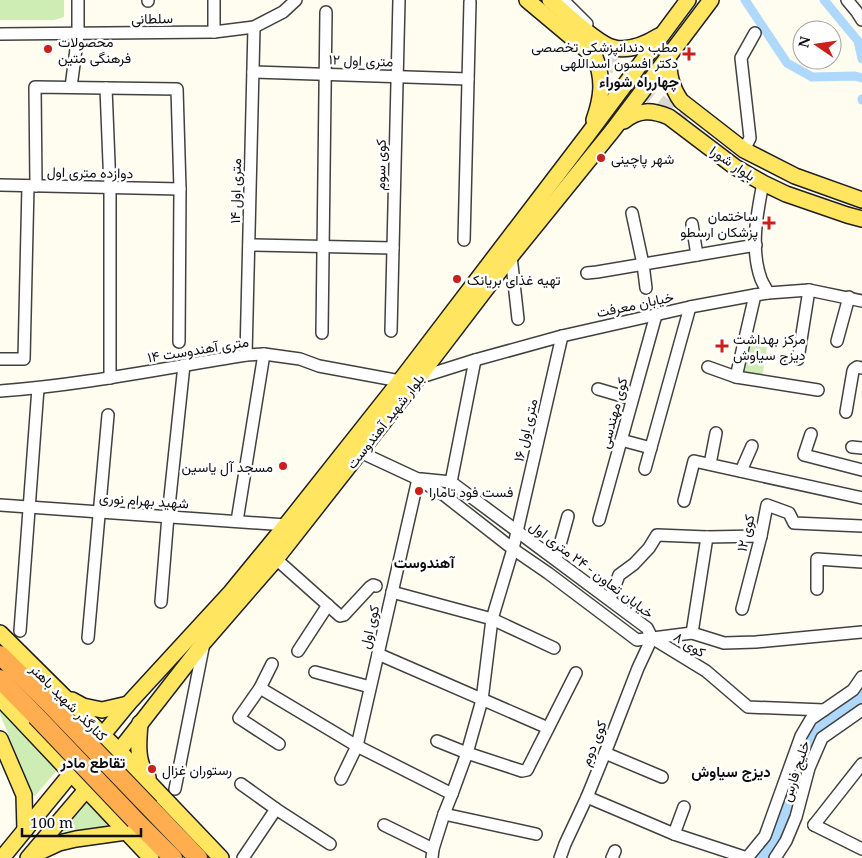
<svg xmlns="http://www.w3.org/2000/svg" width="862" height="858" font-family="'Noto Serif',Vazirmatn,serif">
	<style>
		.green { fill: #ceedb5 }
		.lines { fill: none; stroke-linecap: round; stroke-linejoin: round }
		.canal { stroke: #afd9fc; stroke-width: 9 }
		.river { stroke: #afd9fc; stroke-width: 14 }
		.major-tunnel { stroke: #dbd9ce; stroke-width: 15; stroke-dasharray: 15 8; stroke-linecap: butt }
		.minor-casing { stroke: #414141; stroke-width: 14 }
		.major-casing { stroke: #1f1f1f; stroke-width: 18 }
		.highway-casing { stroke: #1f1f1f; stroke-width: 20 }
		.minor { stroke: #fff; stroke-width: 11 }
		.major { stroke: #ffe560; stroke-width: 15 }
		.highway { stroke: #ffad4e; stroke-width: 18 }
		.highway-bridge-casing { stroke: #1f1f1f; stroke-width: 20; stroke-linecap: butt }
		.highway-bridge { stroke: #ffad4e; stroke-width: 18 }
		.poi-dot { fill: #cb1f19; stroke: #fff; stroke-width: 2 }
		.labels { text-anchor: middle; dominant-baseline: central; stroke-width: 5; stroke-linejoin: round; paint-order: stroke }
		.street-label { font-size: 14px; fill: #0e0e0e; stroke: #fff }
		.poi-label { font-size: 14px; fill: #0e0e0e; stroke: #fff; text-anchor: start }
		.neighbourhood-label { font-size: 15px; font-weight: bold; fill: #0e0e0e; stroke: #fff }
	</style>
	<rect width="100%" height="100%" fill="#fffdf0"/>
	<g class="green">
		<path d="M0,0H64V17L54,20H0Z"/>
		<path d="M748,345L767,347L762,377L741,374Z"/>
		<path d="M0,709L57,770L34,797L0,714Z"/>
		<path d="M87,801L111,827L58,832Z"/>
	</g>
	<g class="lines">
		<g class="canal">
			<path d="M745,0L787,63L812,77L855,76L862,78"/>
			<path d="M824,0L858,41L862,59"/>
			<path d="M862,99V100"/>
		</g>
		<path class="river" d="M761,858L774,841L788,807L809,745L824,726L844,713L862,697"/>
		<path class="major-tunnel" d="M587,44L685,122"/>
		<g class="minor-casing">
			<g id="minor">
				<path d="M563,0L587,24"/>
				<path d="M847,0L857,12L862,20"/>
				<path d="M148,1V0"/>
				<path d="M214,32V0"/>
				<path d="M0,34L214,32L254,27L283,12L296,0"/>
				<path d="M253,72L468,79"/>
				<path d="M71,87L78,34V0"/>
				<path d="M106,88L110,188V378"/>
				<path d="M744,150L750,138L741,58L755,33"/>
				<path d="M763,183C757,213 750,249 761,279C763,284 766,288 768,293"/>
				<path d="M0,185L180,189"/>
				<path d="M36,186L35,87L177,89L180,189L179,342"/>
				<path d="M632,213L643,264L646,288"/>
				<path d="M692,224L697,255"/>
				<path d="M464,240L470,2"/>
				<path d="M249,245L393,248"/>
				<path d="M511,256L518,319"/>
				<path d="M587,273L597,272L756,245"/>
				<path d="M391,331L399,0"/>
				<path d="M322,333L326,12"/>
				<path d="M837,341L849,297"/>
				<path d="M246,355L254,27"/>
				<path d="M0,359H24L28,186"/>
				<path d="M798,359L809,290"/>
				<path d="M708,367L736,377L818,390"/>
				<path d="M736,377L755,295"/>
				<path d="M418,378L475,360L562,336L690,307L755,295L768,293L809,290L862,301"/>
				<path d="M598,389L632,399"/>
				<path d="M0,391C83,385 164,368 246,355L264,354L300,359L319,366L400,381"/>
				<path d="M846,412L853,371L854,369L857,367L862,368"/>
				<path d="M811,434L804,455L862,470"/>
				<path d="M621,440L651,448"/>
				<path d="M852,447L862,448"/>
				<path d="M360,452L418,479L444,495L513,549L548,573L637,640L692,633L724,643L756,642L862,632"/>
				<path d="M710,464L716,433"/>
				<path d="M645,469L690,307"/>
				<path d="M741,471L752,446"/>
				<path d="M421,479L451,482L647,628L652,638"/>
				<path d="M451,482L475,360"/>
				<path d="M684,501L694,461L862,498"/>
				<path d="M0,505L286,525"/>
				<path d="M599,520L656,315"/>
				<path d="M237,521L264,354"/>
				<path d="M276,559L340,616L344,615L370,587L373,585L376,586"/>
				<path d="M556,559L568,516"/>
				<path d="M817,589V559L862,562"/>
				<path d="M392,592L492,619L554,648"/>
				<path d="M610,599L619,575L634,564L649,548L657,535L707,537L761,536"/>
				<path d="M161,602L168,516L184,365"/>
				<path d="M742,609L761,536L767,505L789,513L794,523L862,526"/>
				<path d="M20,631L38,388"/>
				<path d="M692,633L707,537"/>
				<path d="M88,638L108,415"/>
				<path d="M652,638L706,671L748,707L824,710"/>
				<path d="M298,651L328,605"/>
				<path d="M378,654L548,728"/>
				<path d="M272,664L260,688L239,718L279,744"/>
				<path d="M315,672L370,687"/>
				<path d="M260,688L357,746L452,794"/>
				<path d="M437,741L467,753L522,771L527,770L576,673"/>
				<path d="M605,753L662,777"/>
				<path d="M341,779L357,746L418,479"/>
				<path d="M241,784L276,809L330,844"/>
				<path d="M175,789L204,643"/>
				<path d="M587,797L674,834L747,858"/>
				<path d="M444,814L536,834"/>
				<path d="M384,825L433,849"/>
				<path d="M814,825L862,764"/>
				<path d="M814,825L862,849"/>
				<path d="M674,834L684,807"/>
				<path d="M243,858L276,809"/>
				<path d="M432,858L433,849L444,814L452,794L467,753L482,700L492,619L513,549L562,336"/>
				<path d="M560,858L565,844L587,797L607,748L638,668L652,638"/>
				<path d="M612,858L615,851"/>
				<path d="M747,858L765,836L801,736L811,719L853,690L862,677"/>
				<path d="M775,858L786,841L796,817L809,768L822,738L862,710"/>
			</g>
		</g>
		<g class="major-casing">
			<g id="major">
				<path d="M527,0L595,57C604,80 602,97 594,120"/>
				<path d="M550,0C564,12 599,46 615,48C630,51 646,44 659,36"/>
				<path d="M668,57C669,74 671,87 681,101L744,150L795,176L862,200"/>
				<path d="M624,121C639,109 652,110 669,117L735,167L763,183L786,194L847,215L862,219"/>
				<path d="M0,633L119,751L221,858"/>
				<path d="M0,698L151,858"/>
				<path d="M72,700L83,706L102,710L128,704"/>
				<path d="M140,723C139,737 137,753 142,766C143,770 146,774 148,777"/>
				<path d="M0,739L24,795L25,830"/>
				<path d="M33,855L59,843L76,839L126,832L120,815L126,799L141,790L147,791"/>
				<path d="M2,858L128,704L231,592L286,525L400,381L589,133L688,0"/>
				<path d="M28,858L119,751L204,642L276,559L418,378L511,256L613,130L711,0"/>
			</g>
		</g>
		<g class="highway-casing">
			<g id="highway">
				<path d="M0,655L49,703"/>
				<path d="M0,679L36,716"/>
				<path d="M150,808L198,858"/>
				<path d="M135,820L173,858"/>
			</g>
		</g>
		<use href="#minor" class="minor"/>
		<use href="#major" class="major"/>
		<use href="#highway" class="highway"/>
		<g class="highway-bridge-casing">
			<g id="highway-bridge">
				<path d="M49,703L150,808"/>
				<path d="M36,716L135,820"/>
			</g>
		</g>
		<use href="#highway-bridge" class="highway-bridge"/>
	</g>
	<g class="poi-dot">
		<circle cx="48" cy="49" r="5"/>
		<path d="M686.5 46.5h5v5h5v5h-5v5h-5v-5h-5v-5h5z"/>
		<circle cx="601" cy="158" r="5"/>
		<path d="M766.5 215.5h5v5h5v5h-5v5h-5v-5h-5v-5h5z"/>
		<circle cx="457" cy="279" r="5"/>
		<path d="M719.5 338.5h5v5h5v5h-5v5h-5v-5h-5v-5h5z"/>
		<circle cx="283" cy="466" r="5"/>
		<circle cx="419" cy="491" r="5"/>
		<circle cx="152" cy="769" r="5"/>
	</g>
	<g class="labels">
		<g class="street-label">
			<text transform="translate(152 18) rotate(-1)">سلطانی</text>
			<text transform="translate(361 60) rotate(2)">۱۲ متری اول</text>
			<text transform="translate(733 163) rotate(34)">بلوار شورا</text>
			<text transform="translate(380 165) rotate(-89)">کوی سوم</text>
			<text transform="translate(90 172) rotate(1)">دوازده متری اول</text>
			<text transform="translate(235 191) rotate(-89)">۱۴ متری اول</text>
			<text transform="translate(635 304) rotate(-12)">خیابان معرفت</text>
			<text transform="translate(198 349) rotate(-9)">۱۴ متری آهندوست</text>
			<text transform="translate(613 413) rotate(-75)">کوی مهندسی</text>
			<text transform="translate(385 421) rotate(-52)">بلوار شهید آهندوست</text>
			<text transform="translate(525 430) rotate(-77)">۱۶ متری اول</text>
			<text transform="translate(144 500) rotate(4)">شهید بهرام نوری</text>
			<text transform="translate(745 533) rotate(-77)">کوی ۱۲</text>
			<text transform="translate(592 569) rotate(37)">خیابان تعاون - ۲۴ متری اول</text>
			<text transform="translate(369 627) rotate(-77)">کوی اول</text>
			<text transform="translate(690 644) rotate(32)">کوی ۸</text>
			<text transform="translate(69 702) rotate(45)">کنارگذر شهید باهنر</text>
			<text transform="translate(593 743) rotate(-68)">کوی دوم</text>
			<text transform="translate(795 771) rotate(-72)">خلیج فارس</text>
		</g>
		<g class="poi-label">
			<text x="58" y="41">محصولات<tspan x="58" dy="16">فرهنگی متین</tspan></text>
			<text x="678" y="46" text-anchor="end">مطب دندانپزشکی تخصصی<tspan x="678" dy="16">دکتر افسون اسداللهی</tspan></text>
			<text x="611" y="158">شهر پاچینی</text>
			<text x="758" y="215" text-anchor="end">ساختمان<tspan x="758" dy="16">پزشکان ارسطو</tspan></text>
			<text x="467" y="279">تهیه غذای بریانک</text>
			<text x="733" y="338">مرکز بهداشت<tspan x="733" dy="16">دیزج سیاوش</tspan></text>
			<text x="273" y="466" text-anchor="end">مسجد آل یاسین</text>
			<text x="429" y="491">فست فود تامارا</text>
			<text x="162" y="769">رستوران غزال</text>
		</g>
		<g class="neighbourhood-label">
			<text x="639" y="81">چهارراه شوراء</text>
			<text x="424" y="562">آهندوست</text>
			<text x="93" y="762">تقاطع مادر</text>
			<text x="731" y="771">دیزج سیاوش</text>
		</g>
	</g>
	<g transform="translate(817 45) rotate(283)"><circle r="24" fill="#ffffff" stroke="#9f9f9f"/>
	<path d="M0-4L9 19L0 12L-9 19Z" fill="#cb1f19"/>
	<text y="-8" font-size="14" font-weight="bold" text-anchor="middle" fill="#0e0e0e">N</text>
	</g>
	<path d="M22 828v8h119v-8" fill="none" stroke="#0e0e0e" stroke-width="2.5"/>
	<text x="30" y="828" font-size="15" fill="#0e0e0e" stroke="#ffffff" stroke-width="4" paint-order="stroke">100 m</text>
</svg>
